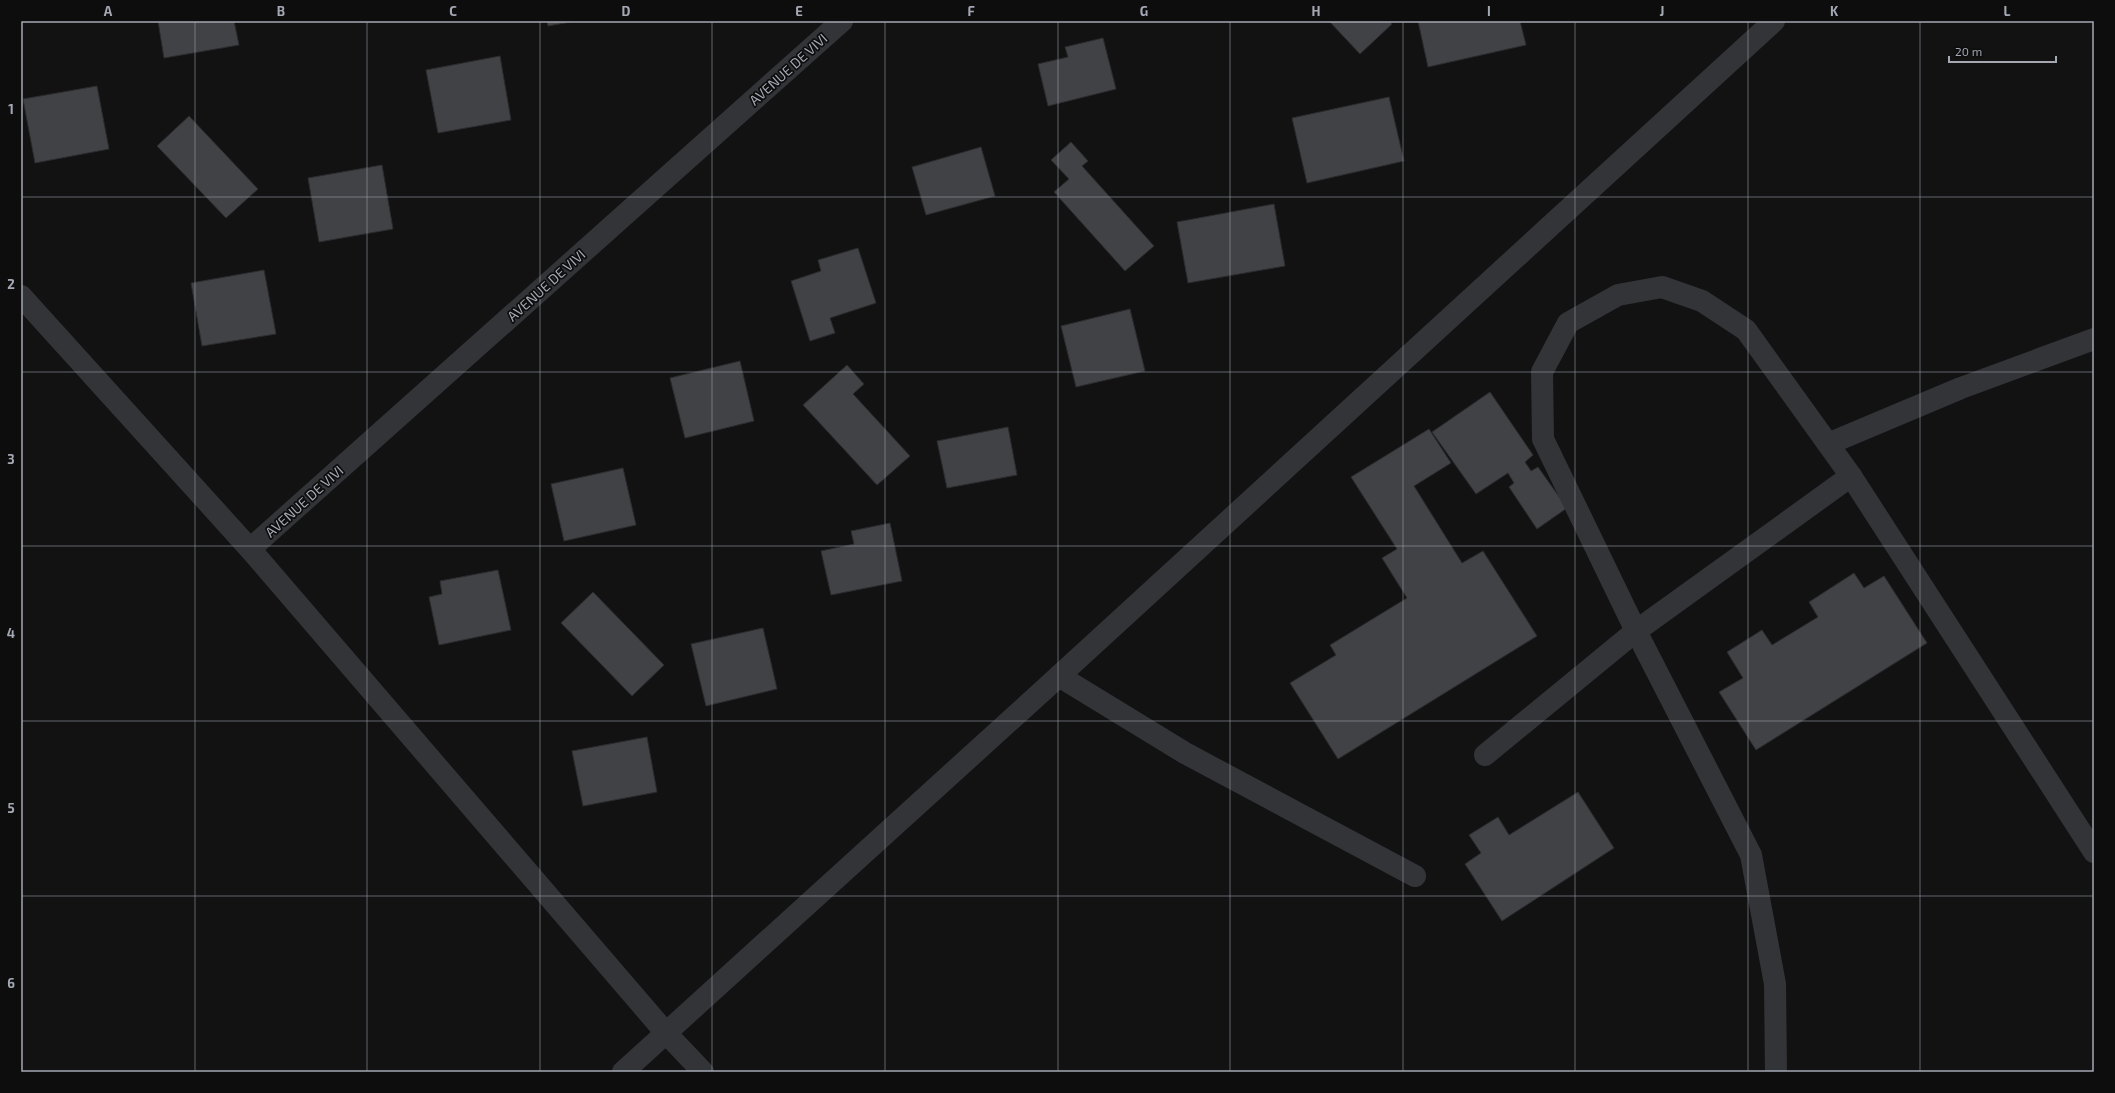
<svg xmlns="http://www.w3.org/2000/svg" width="2115" height="1093" font-family="'Exo 2',sans-serif">
	<style>
		.building { fill: #414246; stroke: #2c2c2f }
		.lines { fill: none; stroke-linecap: round; stroke-linejoin: round }
		.minor { stroke: #333438; stroke-width: 22 }
		.grid { fill: none; stroke: #a4a8b3; stroke-width: 1; stroke-opacity: 0.55 }
		.labels { text-anchor: middle; dominant-baseline: central; stroke-width: 3.5; stroke-linejoin: round; paint-order: stroke }
		.street-label { font-size: 14px; fill: #a4a8b3; stroke: #0d0d0e }
		.neatline { fill: none; stroke: #a4a8b3; stroke-width: 1.5 }
		.grid-label { font-size: 13px; text-anchor: middle; font-weight: bold; fill: #a4a8b3 }
	</style>
	<rect width="100%" height="100%" fill="#121213"/>
	<g class="building">
		<path d="M158,21H234L239,45L164,58Z"/>
		<path d="M547,21H576L548,26Z"/>
		<path d="M1329,21H1389L1392,24L1360,54Z"/>
		<path d="M1418,21H1520L1526,45L1428,67Z"/>
		<path d="M1103,38L1116,89L1048,106L1038,64L1068,57L1065,47Z"/>
		<path d="M500,56L511,120L438,133L426,70Z"/>
		<path d="M97,86L109,149L35,163L23,99Z"/>
		<path d="M1389,97L1404,161L1307,183L1292,118Z"/>
		<path d="M189,116L258,189L226,218L157,146Z"/>
		<path d="M1071,142L1088,161L1082,166L1154,246L1125,271L1054,192L1069,179L1051,160Z"/>
		<path d="M981,147L995,196L926,215L912,167Z"/>
		<path d="M382,165L393,229L319,242L308,178Z"/>
		<path d="M1274,204L1285,266L1188,283L1177,222Z"/>
		<path d="M858,248L876,303L830,318L835,333L810,341L791,281L821,271L818,260Z"/>
		<path d="M264,270L276,334L202,346L191,283Z"/>
		<path d="M1130,309L1145,371L1076,387L1061,326Z"/>
		<path d="M740,361L754,421L685,438L670,378Z"/>
		<path d="M847,365L864,384L853,394L910,456L877,485L803,405Z"/>
		<path d="M1490,392L1533,455L1525,462L1531,471L1538,467L1567,508L1537,529L1509,487L1514,483L1508,473L1476,494L1432,432Z"/>
		<path d="M1008,427L1017,475L947,488L937,441Z"/>
		<path d="M1429,429L1451,463L1414,486L1462,563L1483,551L1537,636L1338,759L1290,683L1336,655L1330,645L1407,598L1382,558L1397,549L1351,477Z"/>
		<path d="M623,468L636,525L564,541L551,484Z"/>
		<path d="M890,523L902,581L831,595L821,551L854,544L851,531Z"/>
		<path d="M498,570L511,630L439,645L429,597L442,594L440,581Z"/>
		<path d="M1854,573L1864,588L1884,576L1927,643L1756,750L1719,692L1743,678L1727,652L1762,630L1772,645L1818,617L1809,602Z"/>
		<path d="M593,592L664,665L632,696L561,623Z"/>
		<path d="M763,628L777,689L706,706L691,644Z"/>
		<path d="M647,737L657,792L583,806L572,751Z"/>
		<path d="M1578,792L1614,848L1502,921L1465,864L1481,853L1469,835L1498,817L1509,835Z"/>
	</g>
	<g class="lines">
		<g class="minor">
			<path d="M21,296L250,549L666,1033L703,1072"/>
			<path d="M1828,444L1961,388L2094,339"/>
			<path d="M250,549L842,21"/>
			<path d="M1059,676L1185,753L1415,876"/>
			<path d="M1485,755L1636,631L1851,476"/>
			<path d="M623,1072L1059,676L1774,21"/>
			<path d="M1776,1072L1775,984L1751,855L1636,631L1543,439L1542,372L1568,323L1618,295L1662,287L1702,301L1746,330L1851,476L2094,852"/>
		</g>
	</g>
	<path class="grid" d="M195,21V1072M367,21V1072M540,21V1072M712,21V1072M885,21V1072M1058,21V1072M1230,21V1072M1403,21V1072M1575,21V1072M1748,21V1072M1920,21V1072M21,197H2094M21,372H2094M21,546H2094M21,721H2094M21,896H2094"/>
	<g class="labels">
		<g class="street-label">
			<text transform="translate(788 69) rotate(-42)">AVENUE DE VIVI</text>
			<text transform="translate(546 285) rotate(-42)">AVENUE DE VIVI</text>
			<text transform="translate(304 501) rotate(-42)">AVENUE DE VIVI</text>
		</g>
	</g>
	<rect width="2115" height="1093" fill="none" stroke="#0d0d0e" stroke-width="44"/>
	<path d="M1949 56v6h107v-6" fill="none" stroke="#a4a8b3" stroke-width="2"/>
	<text x="1955" y="56" font-size="12" fill="#a4a8b3" stroke="#0d0d0e" stroke-width="3" paint-order="stroke">20 m</text>
	<rect x="22" y="22" width="2071" height="1049" class="neatline"/>
	<g class="grid-label">
		<text x="108" y="16">A</text>
		<text x="281" y="16">B</text>
		<text x="453" y="16">C</text>
		<text x="626" y="16">D</text>
		<text x="799" y="16">E</text>
		<text x="971" y="16">F</text>
		<text x="1144" y="16">G</text>
		<text x="1316" y="16">H</text>
		<text x="1489" y="16">I</text>
		<text x="1662" y="16">J</text>
		<text x="1834" y="16">K</text>
		<text x="2007" y="16">L</text>
		<text x="11" y="114">1</text>
		<text x="11" y="289">2</text>
		<text x="11" y="464">3</text>
		<text x="11" y="638">4</text>
		<text x="11" y="813">5</text>
		<text x="11" y="988">6</text>
	</g>
</svg>
